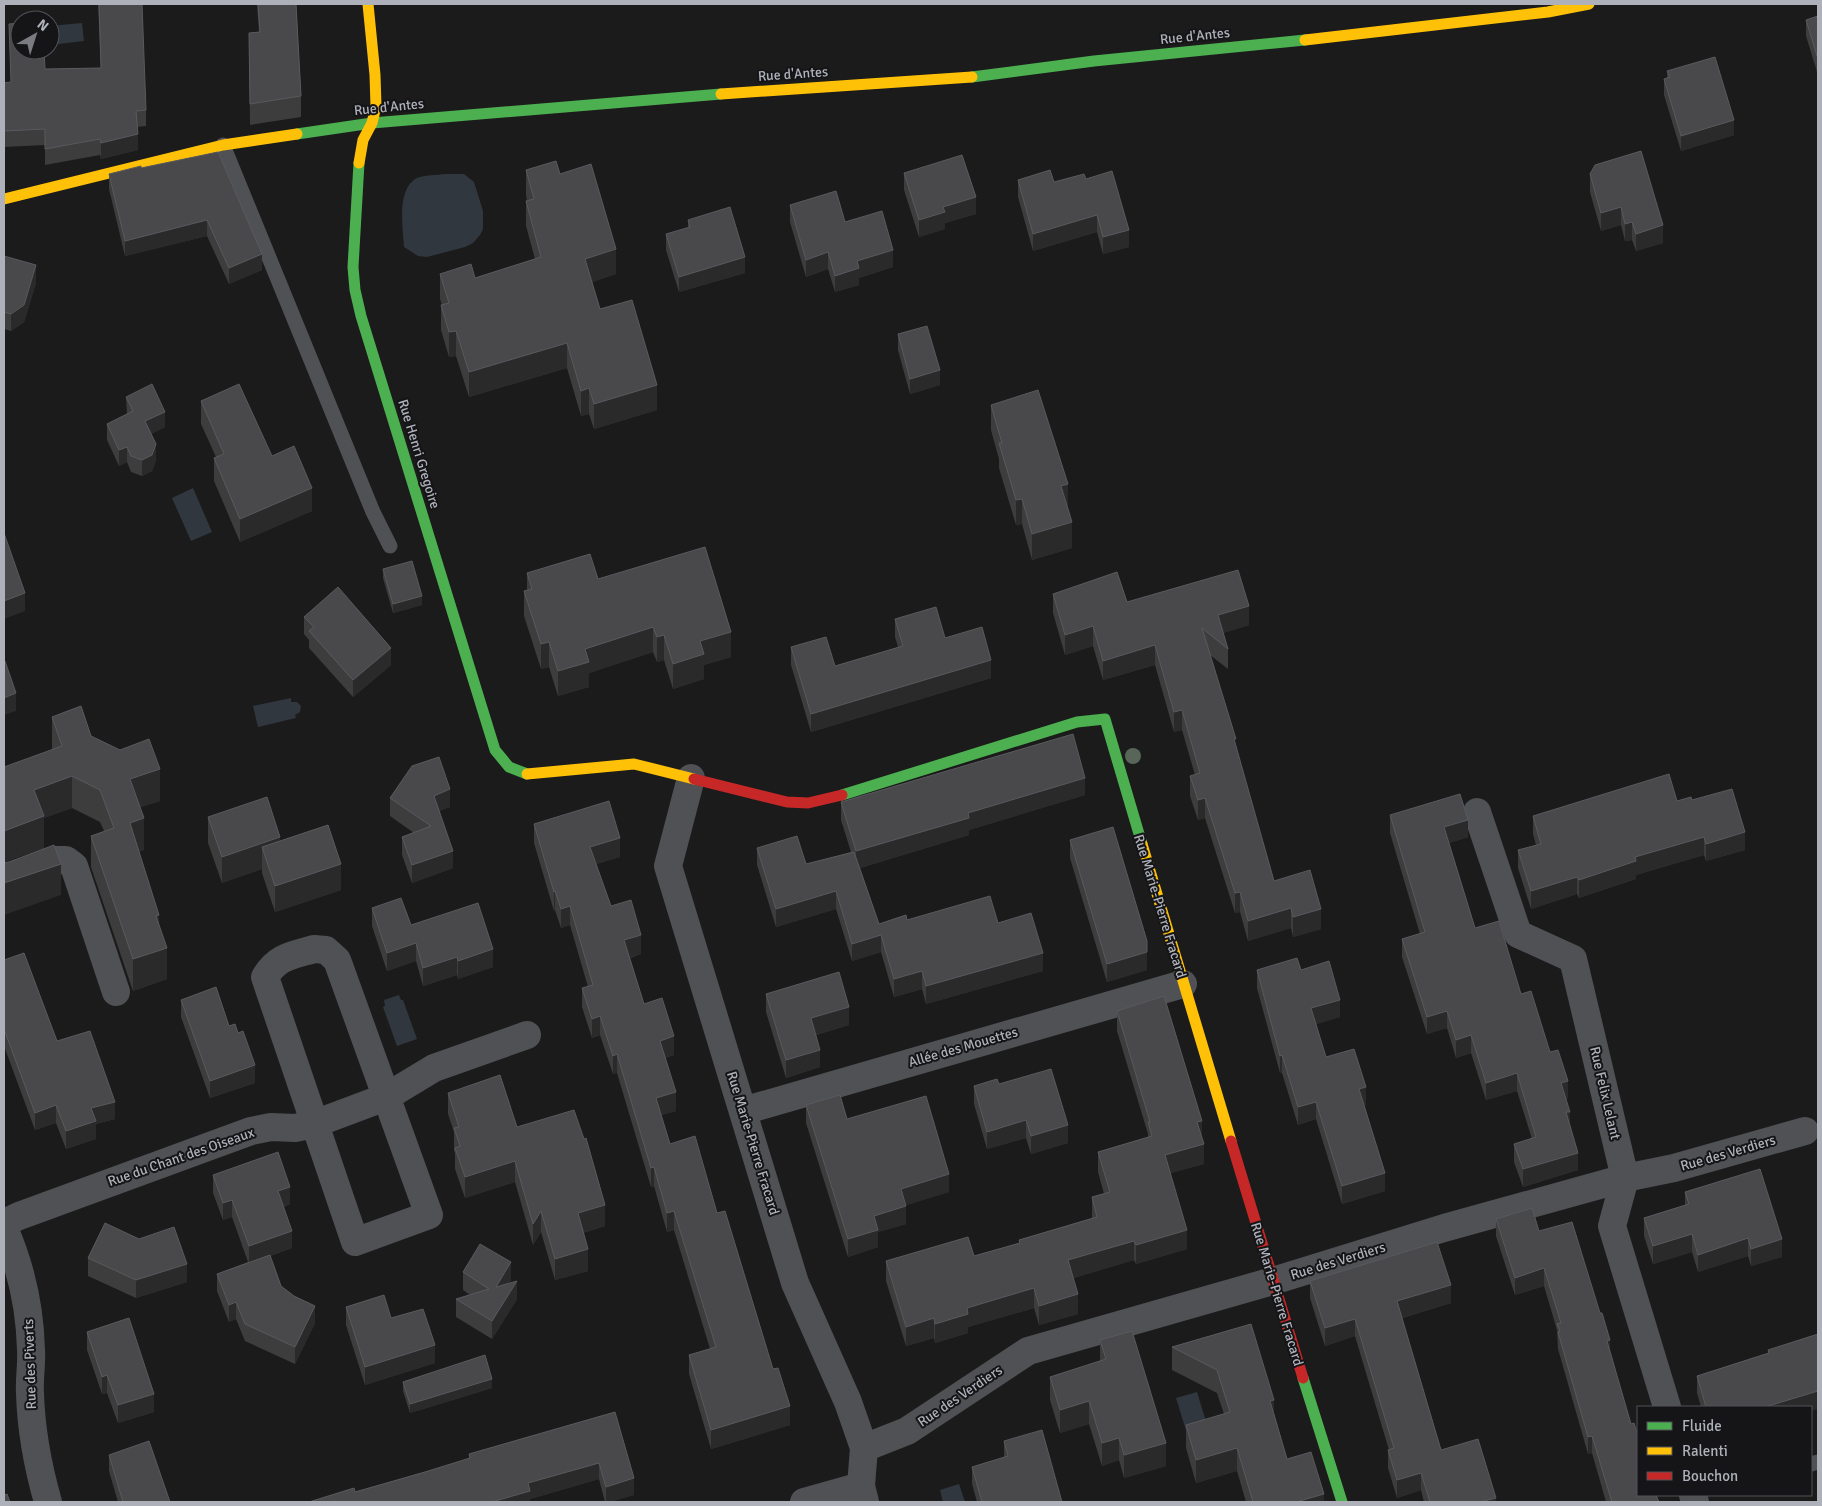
<svg xmlns="http://www.w3.org/2000/svg" width="1822" height="1506" font-family="Signika,sans-serif">
	<style>
		.water { fill: #31373e }
		.lines { fill: none; stroke-linecap: round; stroke-linejoin: round }
		.lane { stroke: #505154; stroke-width: 15 }
		.street { stroke: #505154; stroke-width: 28 }
		.fast { stroke: #4caf50; stroke-width: 11 }
		.slow { stroke: #ffc107; stroke-width: 11 }
		.jam { stroke: #c62828; stroke-width: 11 }
		.tree { fill: #576658 }
		.wall { fill: #3d3d3e }
		.shaded-wall { fill: #2a2a2b }
		.building { fill: #49494c; stroke: #595a5d }
		.labels { text-anchor: middle; dominant-baseline: central; stroke-width: 4; stroke-linejoin: round; paint-order: stroke }
		.street-label { font-size: 14px; fill: #aeb1ba; stroke: #151517 }
	</style>
	<rect width="100%" height="100%" fill="#1b1b1b"/>
	<g class="water">
		<path d="M82,23L84,41L50,45V26Z"/>
		<path d="M445,174H464L474,182L483,211V229L480,235L473,243L465,247L427,257L418,256L404,247C403,228 396,189 417,178C424,175 437,175 445,174Z"/>
		<path d="M193,488L212,532L191,541L172,498Z"/>
		<path d="M291,698V702H297L301,706L300,712L295,715L296,718L258,727L253,706Z"/>
		<path d="M399,995L401,1000H403L417,1039L397,1046L383,1007L385,1006L384,1000Z"/>
		<path d="M1197,1392L1209,1431L1188,1437L1176,1398Z"/>
		<path d="M959,1484L965,1502H943L940,1490Z"/>
	</g>
	<g class="lines">
		<g class="lane">
			<path d="M223,145L373,512L390,546"/>
			<path d="M1811,1464L1818,1462"/>
		</g>
		<g class="street">
			<path d="M691,778L668,866L795,1283L848,1402L864,1448L861,1486L865,1502"/>
			<path d="M1477,812L1518,934L1573,959L1625,1178L1612,1226L1667,1407"/>
			<path d="M4,879L55,860H66L74,866L116,992"/>
			<path d="M314,949L326,950L337,960L429,1215L355,1242L265,977C278,956 291,956 314,949Z"/>
			<path d="M743,1111L1183,984"/>
			<path d="M4,1223L19,1216L251,1131L271,1127L295,1128L314,1124L386,1097L434,1068L527,1035"/>
			<path d="M4,1228C21,1267 30,1308 31,1350C32,1364 29,1379 30,1393C31,1429 38,1467 48,1502"/>
			<path d="M864,1448L907,1431L1028,1351L1273,1281L1444,1228L1625,1178L1674,1168L1805,1131"/>
			<path d="M1693,1495L1695,1502"/>
			<path d="M804,1502L861,1486"/>
		</g>
		<g class="fast">
			<path d="M972,77L1094,61L1305,40"/>
			<path d="M297,134L372,123L721,94"/>
			<path d="M359,163L353,267L355,290L361,316L495,750L509,767L527,774"/>
			<path d="M842,795L1077,722L1105,719L1142,844"/>
			<path d="M1303,1378L1342,1502"/>
		</g>
		<g class="slow">
			<path d="M1305,40L1548,12L1589,4"/>
			<path d="M721,94L972,77"/>
			<path d="M359,163L363,140L372,123L376,106L375,75L368,4"/>
			<path d="M4,199L223,145L297,134"/>
			<path d="M527,774L634,764L694,779"/>
			<path d="M1142,844L1231,1141"/>
		</g>
		<g class="jam">
			<path d="M694,779L787,802L808,803L842,795"/>
			<path d="M1231,1141L1303,1378"/>
		</g>
	</g>
	<circle class="tree" cx="1133" cy="756" r="8"/>
	<g class="wall">
		<path d="M98,4L146,110V126L137,127L138,150L101,159L100,155L45,165V145L4,147V83L11,82L9,24L45,69L101,68Z"/>
		<path d="M257,4H296L301,96V117L250,125L249,33L259,32Z"/>
		<path d="M1818,16V75L1806,36V20Z"/>
		<path d="M1667,71L1734,135L1681,151L1664,95V79L1667,78Z"/>
		<path d="M218,152L262,270L229,284L207,236L125,256L109,189V174L141,168Z"/>
		<path d="M526,170L560,174L616,274L592,282L600,309L657,410L594,429L589,414L581,416L567,368L469,397L456,356L449,357L441,330V305H442L440,299V274L475,278L535,259L526,226V201H527L526,195Z"/>
		<path d="M904,173L976,214L945,223V229L919,237L904,190Z"/>
		<path d="M1590,174L1663,243L1636,251L1632,240L1625,241L1621,225L1601,231L1590,192Z"/>
		<path d="M1086,179L1129,247L1103,254L1097,232L1033,251L1018,197V180L1054,182Z"/>
		<path d="M790,205L845,222L893,267L859,278V285L835,292L828,269L806,277L790,222Z"/>
		<path d="M688,220L745,273L679,292L666,250V234L688,228Z"/>
		<path d="M4,256L36,283L24,322L11,331L4,329Z"/>
		<path d="M898,334L940,385L910,394L898,350Z"/>
		<path d="M126,397L165,427L151,434L156,460L152,471L142,476L131,472L127,462L119,466L107,440V424L127,414Z"/>
		<path d="M201,401L272,456L312,511L240,542L214,481V458L216,457L201,424Z"/>
		<path d="M991,405L1068,509L1072,548L1032,560L1022,524L1016,525L999,468V459L991,430Z"/>
		<path d="M383,569L422,605L393,613L383,578Z"/>
		<path d="M527,573L598,579L731,657L704,665V679L673,689L664,660L657,662L653,652L589,673V687L558,696L549,667L541,669L524,616V591L527,590Z"/>
		<path d="M1053,594L1127,602L1249,625L1223,633L1228,649V669L1210,655L1274,881L1321,929L1293,937L1291,928L1248,941L1240,912L1235,913L1205,818L1198,820L1190,796V776L1195,775L1182,730L1174,732L1155,665L1103,680L1093,646L1065,655L1053,613Z"/>
		<path d="M304,617L391,665L353,697L309,648V640L304,634Z"/>
		<path d="M895,619L945,638L991,678L811,732L791,665V647L835,666L898,647L895,637Z"/>
		<path d="M52,717L91,736L160,801L140,807L144,850L139,851L159,925L167,979L133,991L91,867V836L104,831L100,822L72,808L44,818V848L4,862L52,749Z"/>
		<path d="M1085,795L969,830V835L860,868L879,924L907,920L998,923L1043,971L926,1004L922,989L894,997L881,952L852,961L836,909L776,927L757,865V848L806,864L851,852L841,820V802Z"/>
		<path d="M390,798L450,807L439,811L453,868L412,883L402,855V837L414,833L390,816Z"/>
		<path d="M1692,800L1745,850L1706,861L1704,855L1636,875V879L1579,898L1577,894L1531,909L1518,868V850L1536,845L1533,834V816L1677,801Z"/>
		<path d="M1390,815L1468,837L1449,843L1475,928L1521,994L1550,1052L1568,1098L1566,1099L1570,1126L1578,1170L1523,1187L1514,1162V1144L1532,1139L1517,1091L1486,1100L1471,1053L1456,1058L1447,1028L1427,1034L1402,957V939L1420,934L1390,833Z"/>
		<path d="M208,817L280,841L341,890L275,912L262,873V869L222,883L208,843Z"/>
		<path d="M534,824L620,857L596,864L611,906L641,954L630,958L644,1004L674,1055L665,1058L676,1111L661,1115L670,1144L717,1213L790,1425L711,1449L689,1374V1355L710,1349L674,1230L667,1232L654,1186L651,1187L617,1073L613,1074L600,1035L592,1038L582,1007V988L588,987L570,925L561,928L555,910L554,911L534,843Z"/>
		<path d="M1070,840L1147,970L1107,982L1070,858Z"/>
		<path d="M372,908L411,925L493,967L458,979L457,975L423,986L416,961L387,971L372,926Z"/>
		<path d="M4,960L57,1041L115,1119L96,1124V1139L66,1149L56,1123L35,1130L4,1046Z"/>
		<path d="M1257,970H1301L1340,1017L1316,1024L1326,1057L1366,1105H1364L1385,1191L1342,1204L1316,1119L1298,1125L1282,1073H1280L1257,988Z"/>
		<path d="M766,994L849,1025L816,1035L820,1067L786,1078L766,1012Z"/>
		<path d="M181,1000L229,1026L255,1083L210,1098L181,1017Z"/>
		<path d="M1117,1011L1202,1138L1204,1164L1170,1173L1187,1249L1136,1264L1134,1260L1073,1278L1078,1314L1039,1325L1034,1308L968,1327V1333L935,1343L934,1338L906,1346L886,1281V1261L974,1256L1019,1243V1240L1092,1218V1197L1104,1194L1098,1172V1152L1148,1137V1134L1117,1031Z"/>
		<path d="M999,1084L1068,1143L1031,1154L1026,1138L987,1149L974,1104V1086Z"/>
		<path d="M448,1093L517,1127L605,1226L583,1233L588,1271L555,1280L541,1232L533,1245L515,1182L465,1198L455,1169V1154L454,1150V1132L448,1114Z"/>
		<path d="M806,1105L847,1119L949,1192L905,1205L906,1224L878,1232V1247L848,1257L806,1123Z"/>
		<path d="M213,1175L290,1204L283,1207L292,1248L270,1256L281,1286L315,1323L295,1364L245,1341L236,1319L229,1322L217,1291V1274L248,1262L232,1217L223,1220L213,1193Z"/>
		<path d="M1685,1192L1782,1257L1751,1266L1748,1256L1698,1272L1692,1252L1653,1264L1644,1236V1218L1685,1205Z"/>
		<path d="M1496,1219L1539,1231L1610,1353L1631,1424L1659,1502H1606L1592,1453L1588,1454L1558,1349L1557,1330L1544,1286L1515,1295L1496,1236Z"/>
		<path d="M88,1258L187,1282L136,1298L88,1276Z"/>
		<path d="M463,1272L511,1280L509,1283L517,1299L492,1339L456,1317V1299L470,1295L463,1290Z"/>
		<path d="M1310,1281L1451,1303L1402,1318L1441,1450L1496,1502H1424L1421,1490L1397,1498L1388,1468V1450H1389L1355,1336L1325,1346L1310,1298Z"/>
		<path d="M346,1307L391,1318L435,1363L365,1385L346,1325Z"/>
		<path d="M1251,1324L1274,1413L1287,1459L1324,1502H1246L1237,1471L1196,1483L1186,1448V1425L1224,1414L1217,1393L1172,1370V1347Z"/>
		<path d="M87,1332L154,1412L118,1423L107,1393L102,1394L87,1350Z"/>
		<path d="M1100,1340L1166,1466L1124,1478L1119,1460L1102,1466L1089,1424L1060,1433L1050,1400V1377L1100,1361Z"/>
		<path d="M1768,1350L1811,1407H1701L1697,1393V1376L1768,1353Z"/>
		<path d="M403,1382L492,1388L410,1413L403,1391Z"/>
		<path d="M615,1412L634,1495L609,1502H605L599,1479L530,1499V1502L355,1492L469,1459V1454Z"/>
		<path d="M1004,1441L1062,1502H977L972,1484V1467L1004,1457Z"/>
		<path d="M109,1455L170,1502H118L109,1471Z"/>
	</g>
	<g class="shaded-wall">
		<path d="M1734,120V135L1681,151V136Z"/>
		<path d="M138,134V150L101,159V143Z"/>
		<path d="M976,197V214L945,223V229L919,237V220L943,207Z"/>
		<path d="M1621,207V225L1601,231V213Z"/>
		<path d="M1097,215V232L1033,251V234Z"/>
		<path d="M207,220V236L125,256V241Z"/>
		<path d="M1632,222V240L1625,241V224Z"/>
		<path d="M1663,225V243L1636,251V234Z"/>
		<path d="M1129,230V247L1103,254V237Z"/>
		<path d="M616,249V274L585,284V259Z"/>
		<path d="M893,250V267L859,278V285L835,292V276L857,261Z"/>
		<path d="M828,252V269L806,277V260Z"/>
		<path d="M262,254V270L229,284V268Z"/>
		<path d="M745,257V273L679,292V277Z"/>
		<path d="M36,265V283L24,322L11,331V314Z"/>
		<path d="M456,331V356L449,357V332Z"/>
		<path d="M567,343V368L469,397V372Z"/>
		<path d="M940,370V385L910,394V379Z"/>
		<path d="M657,385V410L594,429V404Z"/>
		<path d="M589,388V414L581,416V391Z"/>
		<path d="M165,412V427L145,437V421Z"/>
		<path d="M156,444V460L152,471L142,476V460Z"/>
		<path d="M127,447V462L119,466V450Z"/>
		<path d="M1068,484V509L1061,486Z"/>
		<path d="M312,488V511L240,542V519Z"/>
		<path d="M1022,499V524L1016,525V500Z"/>
		<path d="M1072,522V548L1032,560V534Z"/>
		<path d="M25,593V611L4,619V601Z"/>
		<path d="M422,596V605L393,613V604Z"/>
		<path d="M1249,606V625L1218,635V615Z"/>
		<path d="M1093,626V646L1065,655V635Z"/>
		<path d="M653,627V652L589,673V687L558,696V671L585,649Z"/>
		<path d="M731,632V657L704,665V679L673,689V664L700,641Z"/>
		<path d="M664,635V660L657,662V637Z"/>
		<path d="M549,642V667L541,669V644Z"/>
		<path d="M1155,645V665L1103,680V661Z"/>
		<path d="M391,648V665L353,697V680Z"/>
		<path d="M991,660V678L811,732V714Z"/>
		<path d="M16,693V711L4,715V698Z"/>
		<path d="M1182,710V730L1174,732V712Z"/>
		<path d="M160,769V801L130,811V779Z"/>
		<path d="M72,776V808L44,818V848L4,862V831L34,790Z"/>
		<path d="M1085,778V795L969,830V835L856,869V851L968,813Z"/>
		<path d="M450,789V807L434,813V796Z"/>
		<path d="M1205,798V818L1198,820V800Z"/>
		<path d="M144,818V850L130,855V823Z"/>
		<path d="M1468,820V837L1444,845V827Z"/>
		<path d="M1745,832V850L1706,861V844Z"/>
		<path d="M280,837V863L262,847V869L222,883V857Z"/>
		<path d="M1704,837V855L1636,875V879L1579,898V880L1635,857Z"/>
		<path d="M620,838V857L590,866V847Z"/>
		<path d="M453,851V868L412,883V865Z"/>
		<path d="M61,864V895L4,915V883Z"/>
		<path d="M341,864V890L275,912V886Z"/>
		<path d="M1577,877V894L1531,909V891Z"/>
		<path d="M555,891V910L554,911V892Z"/>
		<path d="M836,891V909L776,927V909Z"/>
		<path d="M1240,892V912L1235,913V893Z"/>
		<path d="M570,906V925L561,928V909Z"/>
		<path d="M1291,908V928L1248,941V921Z"/>
		<path d="M1321,909V929L1293,937V917Z"/>
		<path d="M159,915V947L156,916Z"/>
		<path d="M641,935V954L624,959V940Z"/>
		<path d="M881,935V952L852,961V944Z"/>
		<path d="M416,943V961L387,971V953Z"/>
		<path d="M167,948V979L133,991V959Z"/>
		<path d="M493,949V967L458,979V961Z"/>
		<path d="M1147,952V970L1107,982V964Z"/>
		<path d="M1043,953V971L926,1004V986Z"/>
		<path d="M457,957V975L423,986V968Z"/>
		<path d="M922,971V989L894,997V979Z"/>
		<path d="M1340,1000V1017L1311,1026V1008Z"/>
		<path d="M849,1007V1025L811,1036V1018Z"/>
		<path d="M1447,1011V1028L1427,1034V1017Z"/>
		<path d="M600,1016V1035L592,1038V1019Z"/>
		<path d="M1471,1035V1053L1456,1058V1040Z"/>
		<path d="M674,1036V1055L660,1060V1041Z"/>
		<path d="M820,1050V1067L786,1078V1060Z"/>
		<path d="M617,1054V1073L613,1074V1056Z"/>
		<path d="M1282,1055V1073H1280V1056Z"/>
		<path d="M255,1065V1083L210,1098V1081Z"/>
		<path d="M1517,1073V1091L1486,1100V1083Z"/>
		<path d="M1568,1081V1098L1561,1101V1083Z"/>
		<path d="M1366,1087V1105L1359,1107V1089Z"/>
		<path d="M676,1092V1111L656,1117V1098Z"/>
		<path d="M115,1102V1119L96,1124V1139L66,1149V1131L91,1108Z"/>
		<path d="M1316,1102V1119L1298,1125V1107Z"/>
		<path d="M56,1105V1123L35,1130V1113Z"/>
		<path d="M1566,1112H1570V1129Z"/>
		<path d="M1026,1120V1138L987,1149V1132Z"/>
		<path d="M1202,1121V1141L1197,1122Z"/>
		<path d="M1068,1125V1143L1031,1154V1136Z"/>
		<path d="M1204,1144V1164L1165,1175V1155Z"/>
		<path d="M1578,1153V1170L1523,1187V1169Z"/>
		<path d="M515,1161V1182L465,1198V1177Z"/>
		<path d="M654,1167V1186L651,1187V1168Z"/>
		<path d="M1385,1173V1191L1342,1204V1186Z"/>
		<path d="M949,1174V1192L901,1207V1189Z"/>
		<path d="M290,1187V1204L278,1208V1191Z"/>
		<path d="M232,1200V1217L223,1220V1203Z"/>
		<path d="M605,1205V1226L578,1234V1213Z"/>
		<path d="M906,1206V1224L878,1232V1247L848,1257V1239L874,1216Z"/>
		<path d="M541,1211V1232L533,1245V1224Z"/>
		<path d="M674,1211V1230L667,1232V1213Z"/>
		<path d="M1187,1230V1249L1136,1264V1245Z"/>
		<path d="M292,1231V1248L249,1263V1246Z"/>
		<path d="M1692,1234V1252L1653,1264V1246Z"/>
		<path d="M1748,1238V1256L1698,1272V1255Z"/>
		<path d="M1782,1239V1257L1751,1266V1249Z"/>
		<path d="M1134,1241V1260L1068,1280V1260Z"/>
		<path d="M588,1249V1271L555,1280V1259Z"/>
		<path d="M511,1262V1280L496,1305V1287Z"/>
		<path d="M187,1264V1282L136,1298V1280Z"/>
		<path d="M1544,1268V1286L1515,1295V1278Z"/>
		<path d="M517,1281V1299L492,1339V1321Z"/>
		<path d="M1451,1285V1303L1397,1319V1301Z"/>
		<path d="M1034,1288V1308L968,1327V1333L935,1343V1324L967,1308Z"/>
		<path d="M1078,1294V1314L1039,1325V1306Z"/>
		<path d="M236,1302V1319L229,1322V1305Z"/>
		<path d="M315,1306V1323L295,1364V1347Z"/>
		<path d="M934,1318V1338L906,1346V1327Z"/>
		<path d="M1355,1319V1336L1325,1346V1328Z"/>
		<path d="M1610,1340V1357L1607,1341Z"/>
		<path d="M435,1345V1363L365,1385V1367Z"/>
		<path d="M107,1375V1393L102,1394V1377Z"/>
		<path d="M492,1379V1388L410,1413V1404Z"/>
		<path d="M1818,1391V1409L1811,1411V1407H1765Z"/>
		<path d="M154,1394V1412L118,1423V1405Z"/>
		<path d="M1274,1400V1423L1270,1401Z"/>
		<path d="M1089,1401V1424L1060,1433V1410Z"/>
		<path d="M790,1406V1425L711,1449V1430Z"/>
		<path d="M1592,1436V1453L1588,1454V1437Z"/>
		<path d="M1119,1438V1460L1102,1466V1443Z"/>
		<path d="M1166,1443V1466L1124,1478V1455Z"/>
		<path d="M1237,1448V1471L1196,1483V1460Z"/>
		<path d="M599,1463V1479L530,1499V1502H492L528,1483Z"/>
		<path d="M1421,1473V1490L1397,1498V1480Z"/>
		<path d="M634,1478V1495L609,1502H606V1487Z"/>
		<path d="M1324,1494V1502H1296Z"/>
		<path d="M1496,1498V1502H1480Z"/>
	</g>
	<g class="building">
		<path d="M99,4H142L146,110L136,111L138,134L101,143L100,139L45,149V129L4,131V83L11,82L9,24L20,23V50H44L45,69L101,68Z"/>
		<path d="M258,4H296L301,96L250,104L249,33L260,32Z"/>
		<path d="M1818,16V59L1806,20Z"/>
		<path d="M1715,57L1734,120L1681,136L1664,79L1670,77L1667,71Z"/>
		<path d="M1641,151L1663,225L1636,234L1632,222L1625,224L1621,207L1601,213L1590,174L1595,165Z"/>
		<path d="M218,152L262,254L229,268L207,220L125,241L109,174L141,166V168Z"/>
		<path d="M962,155L976,197L943,207L945,212L919,220L904,173Z"/>
		<path d="M556,161L560,174L591,164L616,249L585,259L600,309L632,300L657,385L594,404L589,388L581,391L567,343L469,372L456,331L449,332L441,305L449,303L440,274L471,264L475,278L541,257L526,201L534,199L526,170Z"/>
		<path d="M1050,170L1054,182L1084,174L1086,179L1112,171L1129,230L1103,237L1097,215L1033,234L1018,180Z"/>
		<path d="M836,191L845,222L882,211L893,250L857,261L859,268L835,276L828,252L806,260L790,205Z"/>
		<path d="M730,207L745,257L679,277L666,234L690,227L688,220Z"/>
		<path d="M4,256L36,265L24,305L11,314L4,312Z"/>
		<path d="M927,326L940,370L910,379L898,334Z"/>
		<path d="M152,384L165,412L145,421L156,444L152,455L142,460L131,456L127,447L119,450L107,424L133,411L126,397Z"/>
		<path d="M239,384L272,456L294,446L312,488L240,519L214,458L224,454L201,401Z"/>
		<path d="M1038,390L1068,484L1061,486L1072,522L1032,534L1022,499L1016,500L999,443H1002L991,405Z"/>
		<path d="M4,533L25,593L4,601Z"/>
		<path d="M705,547L731,632L700,641L704,654L673,664L664,635L657,637L653,627L585,649L589,662L558,671L549,642L541,644L524,591L532,589L527,573L590,554L598,579Z"/>
		<path d="M412,561L422,596L393,604L383,569Z"/>
		<path d="M1238,570L1249,606L1218,615L1228,649L1202,628L1236,739H1234L1274,881L1310,870L1321,909L1293,917L1291,908L1248,921L1240,892L1235,893L1205,798L1198,800L1190,776L1200,773L1182,710L1174,712L1155,645L1103,661L1093,626L1065,635L1053,594L1117,572L1127,602Z"/>
		<path d="M338,587L391,648L353,680L309,631L314,627L304,617Z"/>
		<path d="M936,607L945,638L982,627L991,660L811,714L791,647L826,637L835,666L903,646L895,619Z"/>
		<path d="M4,661H5L16,693L4,698Z"/>
		<path d="M81,706L91,736L120,750L149,739L160,769L130,779L144,818L130,823L159,915L156,916L167,948L133,959L91,836L114,828L100,790L72,776L34,790L44,816L4,831V767L62,746L52,717Z"/>
		<path d="M1073,734L1085,778L968,813L969,818L856,851L841,802Z"/>
		<path d="M439,757L450,789L434,796L453,851L412,865L402,837L431,826L390,798L412,766Z"/>
		<path d="M1669,774L1677,801L1691,797L1692,800L1732,789L1745,832L1706,844L1704,837L1635,857L1636,861L1579,880L1577,877L1531,891L1518,850L1541,844L1533,816Z"/>
		<path d="M1460,794L1468,820L1444,827L1475,928L1499,921L1521,994L1531,991L1550,1052L1558,1050L1568,1081L1561,1083L1570,1112H1566L1578,1153L1523,1169L1514,1144L1536,1137L1517,1073L1486,1083L1471,1035L1456,1040L1447,1011L1427,1017L1402,939L1425,932L1390,815Z"/>
		<path d="M267,797L280,837L222,857L208,817Z"/>
		<path d="M609,801L620,838L590,847L611,906L631,900L641,935L624,940L644,1004L662,998L674,1036L660,1041L676,1092L656,1098L670,1144L695,1136L717,1213L725,1211L773,1369L778,1368L790,1406L711,1430L689,1355L716,1347L674,1211L667,1213L654,1167L651,1168L617,1054L613,1056L600,1016L592,1019L582,988L593,985L570,906L561,909L555,891L554,892L534,824Z"/>
		<path d="M328,825L341,864L275,886L262,847Z"/>
		<path d="M1113,827L1147,941V952L1107,964L1070,840Z"/>
		<path d="M797,836L806,864L854,852L879,924L906,915L907,920L990,896L998,923L1031,913L1043,953L926,986L922,971L894,979L881,935L852,944L836,891L776,909L757,848Z"/>
		<path d="M54,845L61,864L4,883V863L9,862Z"/>
		<path d="M401,898L411,925L478,903L493,949L458,961L457,957L423,968L416,943L387,953L372,908Z"/>
		<path d="M24,953L57,1041L90,1031L115,1102L91,1108L96,1121L66,1131L56,1105L35,1113L4,1029V960Z"/>
		<path d="M1297,958L1301,970L1329,961L1340,1000L1311,1008L1326,1057L1354,1049L1366,1087L1359,1089L1385,1173L1342,1186L1316,1102L1298,1107L1282,1055L1280,1056L1257,970Z"/>
		<path d="M839,972L849,1007L811,1018L820,1050L786,1060L766,994Z"/>
		<path d="M216,987L229,1026L235,1024L238,1033L243,1031L255,1065L210,1081L181,1000Z"/>
		<path d="M1164,996L1202,1121L1197,1122L1204,1144L1165,1155L1187,1230L1136,1245L1134,1241L1068,1260L1078,1294L1039,1306L1034,1288L967,1308L968,1314L935,1324L934,1318L906,1327L886,1261L968,1237L974,1256L1020,1243L1019,1240L1097,1217L1092,1197L1110,1192L1098,1152L1152,1136L1148,1122H1150L1117,1011Z"/>
		<path d="M1051,1069L1068,1125L1031,1136L1026,1120L987,1132L974,1086L997,1079L999,1084Z"/>
		<path d="M500,1075L517,1127L574,1110L584,1139L586,1138L605,1205L578,1213L588,1249L555,1259L541,1211L533,1224L515,1161L465,1177L455,1148L460,1146L454,1128L459,1127L448,1093Z"/>
		<path d="M840,1095L847,1119L926,1096L949,1174L901,1189L906,1206L874,1216L878,1230L848,1239L806,1105Z"/>
		<path d="M278,1152L290,1187L278,1191L292,1231L249,1246L232,1200L223,1203L213,1175Z"/>
		<path d="M1760,1169L1782,1239L1751,1249L1748,1238L1698,1255L1692,1234L1653,1246L1644,1218L1689,1204L1685,1192Z"/>
		<path d="M1532,1208L1539,1231L1572,1222L1600,1313H1602L1610,1340L1607,1341L1631,1424L1634,1423L1638,1436V1495H1656L1659,1502H1612L1592,1436L1588,1437L1558,1332L1560,1331L1557,1324L1561,1323L1544,1268L1515,1278L1496,1219Z"/>
		<path d="M105,1223L139,1239L174,1227L187,1264L136,1280L88,1258Z"/>
		<path d="M1437,1242L1451,1285L1397,1301L1441,1450L1478,1439L1496,1498L1480,1502H1430L1421,1473L1397,1480L1388,1450L1394,1448L1355,1319L1325,1328L1310,1281Z"/>
		<path d="M480,1244L511,1262L496,1287L517,1281L492,1321L456,1299L489,1289L463,1272Z"/>
		<path d="M270,1255L281,1286L294,1296L315,1306L295,1347L245,1324L236,1302L229,1305L217,1274Z"/>
		<path d="M384,1295L391,1318L423,1309L435,1345L365,1367L346,1307Z"/>
		<path d="M129,1318L154,1394L118,1405L107,1375L102,1377L87,1332Z"/>
		<path d="M1251,1324L1274,1400L1270,1401L1287,1459L1311,1452L1324,1494L1296,1502H1253L1237,1448L1196,1460L1186,1425L1230,1412L1217,1370L1172,1347Z"/>
		<path d="M1132,1331L1166,1443L1124,1455L1119,1438L1102,1443L1089,1401L1060,1410L1050,1377L1106,1359L1100,1340Z"/>
		<path d="M1818,1334V1391L1765,1407H1706L1697,1376L1769,1353L1768,1350Z"/>
		<path d="M485,1355L492,1379L410,1404L403,1382Z"/>
		<path d="M615,1412L634,1478L606,1487L599,1463L528,1483L530,1491L492,1502H309L354,1488L355,1492L425,1472L470,1458L469,1454Z"/>
		<path d="M1042,1430L1062,1502H982L972,1467L1008,1456L1004,1441Z"/>
		<path d="M149,1441L170,1502H123L109,1455Z"/>
		<path d="M7,1494L10,1502H4V1495Z"/>
	</g>
	<g class="labels">
		<g class="street-label">
			<text transform="translate(1195 36) rotate(-6)">Rue d'Antes</text>
			<text transform="translate(793 74) rotate(-4)">Rue d'Antes</text>
			<text transform="translate(389 107) rotate(-6)">Rue d'Antes</text>
			<text transform="translate(419 454) rotate(73)">Rue Henri Gregoire</text>
			<text transform="translate(1160 906) rotate(73)">Rue Marie-Pierre Fracard</text>
			<text transform="translate(963 1047) rotate(-16)">Allée des Mouettes</text>
			<text transform="translate(1605 1093) rotate(77)">Rue Felix Lelant</text>
			<text transform="translate(753 1143) rotate(73)">Rue Marie-Pierre Fracard</text>
			<text transform="translate(1728 1153) rotate(-16)">Rue des Verdiers</text>
			<text transform="translate(181 1157) rotate(-19)">Rue du Chant des Oiseaux</text>
			<text transform="translate(1338 1261) rotate(-17)">Rue des Verdiers</text>
			<text transform="translate(1277 1294) rotate(73)">Rue Marie-Pierre Fracard</text>
			<text transform="translate(30 1364) rotate(-92)">Rue des Piverts</text>
			<text transform="translate(960 1396) rotate(-34)">Rue des Verdiers</text>
		</g>
	</g>
	<rect width="1822" height="1506" fill="none" stroke="#aeb1ba" stroke-width="10"/>
	<rect x="1637" y="1406" width="175" height="90" fill="#151517" stroke="#525358"/>
	<rect x="1647" y="1422" width="25" height="8" fill="#4caf50" stroke="#525358"/>
	<text x="1682" y="1431" font-size="15" fill="#aeb1ba">Fluide</text>
	<rect x="1647" y="1447" width="25" height="8" fill="#ffc107" stroke="#525358"/>
	<text x="1682" y="1456" font-size="15" fill="#aeb1ba">Ralenti</text>
	<rect x="1647" y="1472" width="25" height="8" fill="#c62828" stroke="#525358"/>
	<text x="1682" y="1481" font-size="15" fill="#aeb1ba">Bouchon</text>
	<g transform="translate(35 35) rotate(39)"><circle r="24" fill="#151517" stroke="#525358"/>
	<path d="M0-4L9 19L0 12L-9 19Z" fill="#7b7c82"/>
	<text y="-8" font-size="14" font-weight="bold" text-anchor="middle" fill="#aeb1ba">N</text>
	</g>
</svg>
